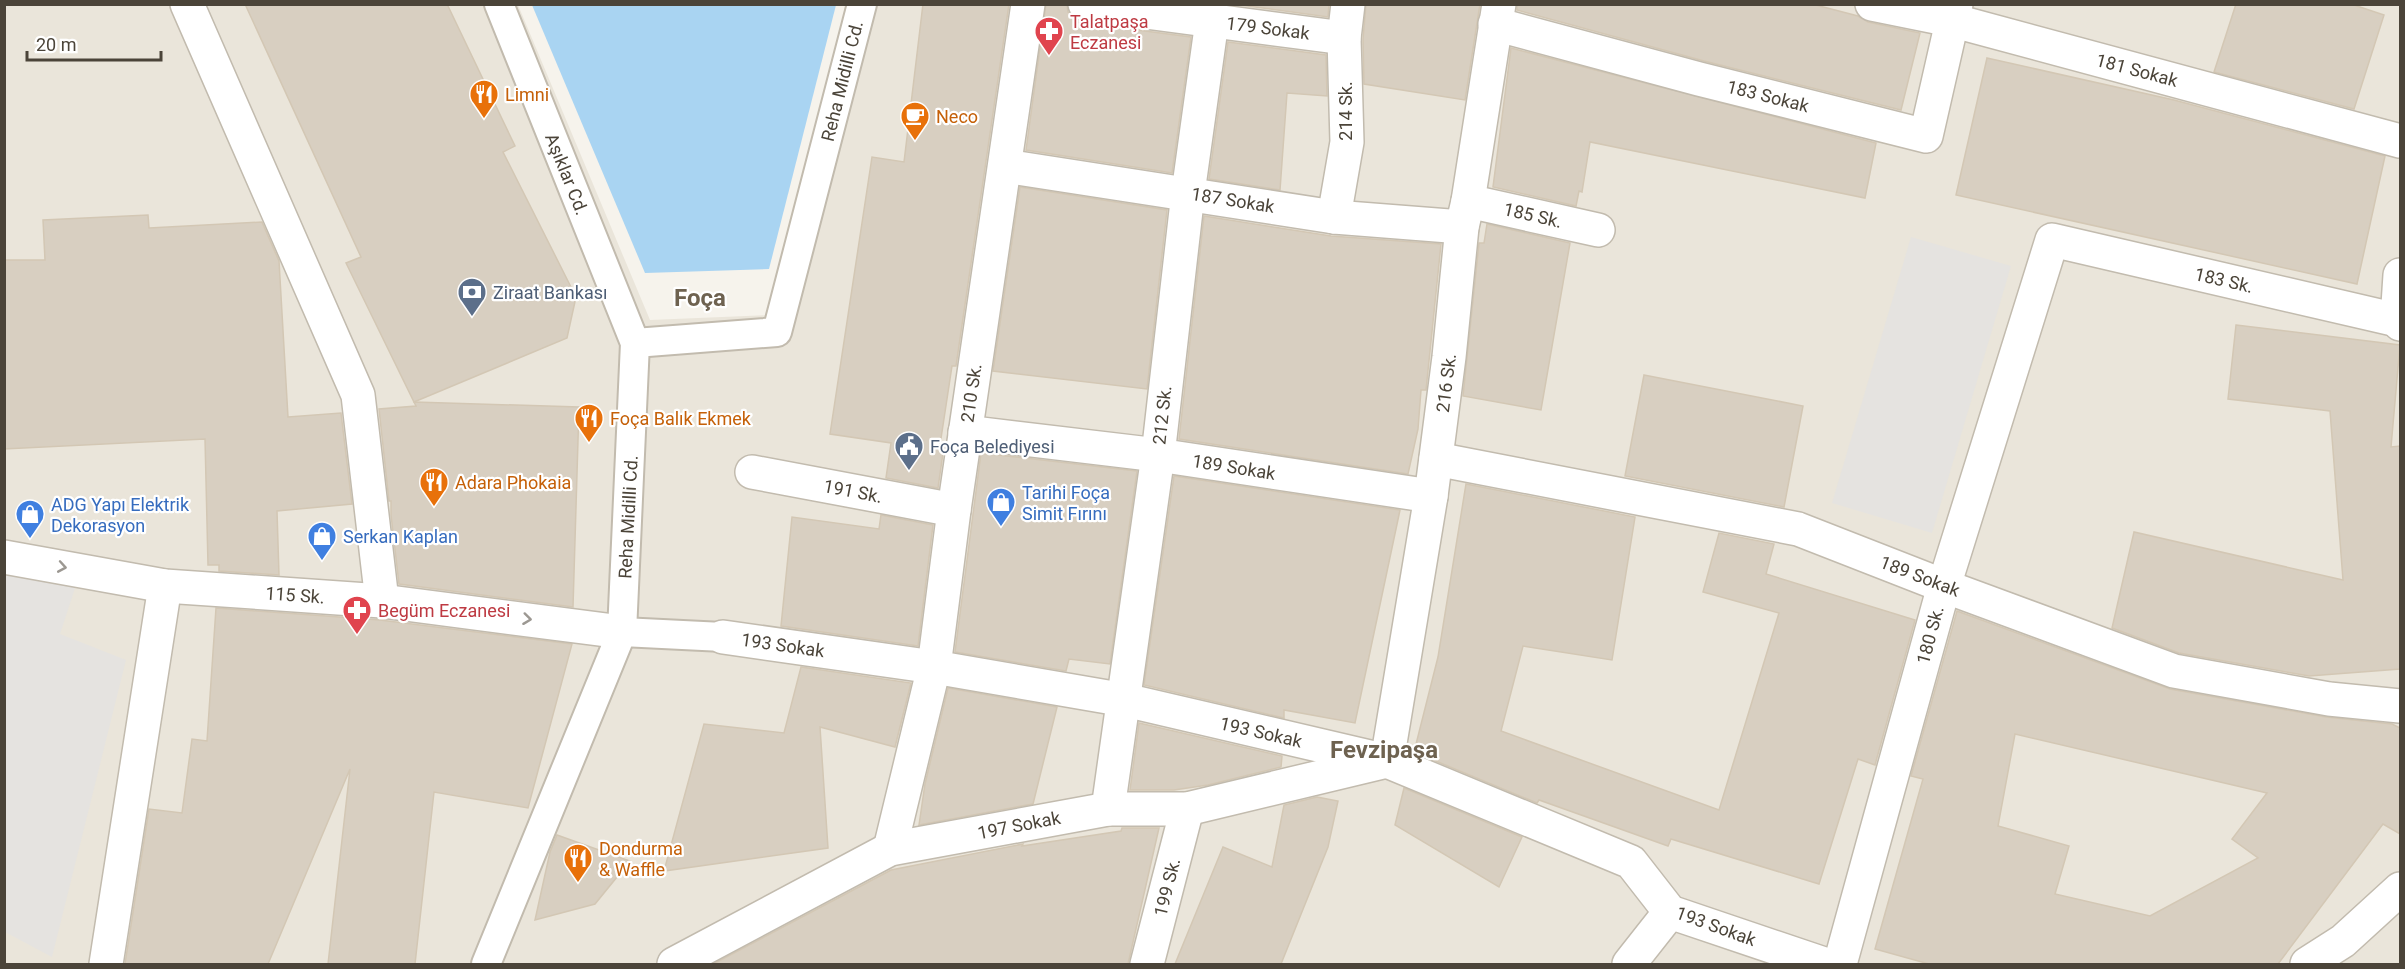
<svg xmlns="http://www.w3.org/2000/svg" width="2405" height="969" font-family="Roboto,sans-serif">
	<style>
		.residential { fill: #eae5da }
		.parking { fill: #e5e3e0 }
		.water { fill: #a9d4f2 }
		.building { fill: #d8cfc1; stroke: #d3c7b4; stroke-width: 1.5; fill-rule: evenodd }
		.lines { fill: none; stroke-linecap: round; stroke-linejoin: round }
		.pedestrian-casing { stroke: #c2bbae; stroke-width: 32 }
		.minor-casing { stroke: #c2bbae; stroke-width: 36 }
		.pedestrian { stroke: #fff; stroke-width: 28 }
		.minor { stroke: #fff; stroke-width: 33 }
		.oneway { stroke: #9c9892 }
		.labels { text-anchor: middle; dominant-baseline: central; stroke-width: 4.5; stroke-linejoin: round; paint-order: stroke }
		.health-label { font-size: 18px; fill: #be3a42; stroke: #fff; text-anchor: start }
		.street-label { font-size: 18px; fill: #4b4439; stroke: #fff }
		.food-label { font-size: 18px; fill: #c56008; stroke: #fff; text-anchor: start }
		.service-label { font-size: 18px; fill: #4e5e75; stroke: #fff; text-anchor: start }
		.shop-label { font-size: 18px; fill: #366cbe; stroke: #fff; text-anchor: start }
		.district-label { font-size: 24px; font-weight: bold; fill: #6e6250; stroke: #fff }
	</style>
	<rect width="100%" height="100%" fill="#f6f3ec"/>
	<path class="residential" d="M5,5H518L650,320L797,314L869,5H2400V964H5Z"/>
	<g class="parking">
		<path d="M1911,237L2011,266L1932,533L1832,503Z"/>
		<path d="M4,569L76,585L60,634L126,660L52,957L5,932Z"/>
	</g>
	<path class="water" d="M532,5H836L769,269L645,273Z"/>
	<g class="building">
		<path d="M245,4H447L515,146L503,152L576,297L567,338L414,402L346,263L361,257Z"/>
		<path d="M923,4H1009L956,366H952L940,445L944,446L938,488L886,478L891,443L830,434L872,157L904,162Z"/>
		<path d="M1046,4H1067L1068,12L1073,18L1083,23L1191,37L1172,173L1026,150Z"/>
		<path d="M1233,4H1329L1328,17Z"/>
		<path d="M1366,4H1480L1465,100L1364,84L1363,39Z"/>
		<path d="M1517,4H1812L1858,16L1868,22L1920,33L1901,110L1704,61L1517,10Z"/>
		<path d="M2236,4H2351L2384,15L2354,109L2214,72Z"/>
		<path d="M1228,42L1326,55L1327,96L1287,93L1280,190L1209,179Z"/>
		<path d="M1511,48L1876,143L1865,198L1590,142L1582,192L1579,191L1576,206L1493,187Z"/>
		<path d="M1987,58L2174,100L2385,156L2357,284L1956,195Z"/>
		<path d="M1020,187L1167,210L1147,389L993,371Z"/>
		<path d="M148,215L149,228L262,222L279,261L288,417L341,413L352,504L277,511L279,575L219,571V565H208L205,439L4,449V260H45L43,220Z"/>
		<path d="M1204,216L1331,236L1441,244L1426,390H1421L1418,429L1408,474L1179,439Z"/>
		<path d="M1487,224L1570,243L1541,410L1463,396L1479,243H1484Z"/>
		<path d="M2236,325L2400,345L2391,447L2400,446V669L2309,676L2179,653L2112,628L2134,532L2343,580L2330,411L2228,399Z"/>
		<path d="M1644,375L1803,406L1784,507L1625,476Z"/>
		<path d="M414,402L579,407L573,607L399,584L391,515V501H389L379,409L416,406Z"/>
		<path d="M981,453L1137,471L1110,664L1069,659L1066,671L955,652Z"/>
		<path d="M1174,476L1400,510L1355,723L1284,710V718L1144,685Z"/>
		<path d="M1466,484L1635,517L1612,660L1523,646L1501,731L1719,810L1779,613L1703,592L1719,533L1774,544L1766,574L1915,620L1875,765L1858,759L1819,884L1671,839L1668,846L1539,800L1537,803L1414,752L1438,657Z"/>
		<path d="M881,515L933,525L918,646L781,626L792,517L879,529Z"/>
		<path d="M216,608L380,620L572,644L528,808L434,792L415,964H328L350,769L268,964H125L149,809L182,813L192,739L207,741Z"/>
		<path d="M1957,611L2170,689L2326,717L2392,724L2400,728V834L2383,824L2278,964H1929L1875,949L1923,779L1911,776ZM2015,734L2267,793L2232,839L2258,858L2150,916L2055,894L2069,846L1998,826Z"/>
		<path d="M801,667L911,683L895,747L820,727L828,848L664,871L704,724L784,733Z"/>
		<path d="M948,688L1057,707L1033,804L919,825L925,784Z"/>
		<path d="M1139,723L1282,756L1281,767L1208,785L1174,790H1130Z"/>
		<path d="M1404,788L1522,837L1499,887L1395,825Z"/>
		<path d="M1317,797L1338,801L1328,847L1281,964H1175L1223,847L1272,867L1284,805Z"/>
		<path d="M1122,828H1159L1128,964H713L891,870L1023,844L1022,846L1121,831Z"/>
		<path d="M557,835L630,861L595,904L535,920L550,852Z"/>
	</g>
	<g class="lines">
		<g class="pedestrian-casing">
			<g id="pedestrian">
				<path d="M635,343L777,332L862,4"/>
				<path d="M622,632L723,637"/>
				<path d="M486,964L622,632L635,343L499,4"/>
			</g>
		</g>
		<g class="minor-casing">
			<g id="minor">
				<path d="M187,4L358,395L382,601"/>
				<path d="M1085,4L1344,38"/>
				<path d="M1872,4L1951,20L2400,141"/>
				<path d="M1495,24L1699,79L1926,136L1956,4"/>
				<path d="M1005,166L1334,217L1462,227"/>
				<path d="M1468,201L1598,230"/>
				<path d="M1334,217L1347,142L1344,38L1348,4"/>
				<path d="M2400,275L2397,320L2400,324"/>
				<path d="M965,432L1158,455L1431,496"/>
				<path d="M1436,459L1798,529L1944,586L2174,671L2329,699L2400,706"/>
				<path d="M752,472L954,510"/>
				<path d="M4,557L165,586L382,601L622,632"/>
				<path d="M723,637L934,667L1125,700L1387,761L1631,862L1670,912L1824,964"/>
				<path d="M1108,809L1158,455L1188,193L1212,21"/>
				<path d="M890,849L934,667L954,510L1028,4"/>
				<path d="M106,964L165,586"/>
				<path d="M674,964L890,849L1108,809H1187L1387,761L1431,496L1449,357L1462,227L1468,201L1499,4"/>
				<path d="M1147,964L1187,809"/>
				<path d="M1629,964L1670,912"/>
				<path d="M1840,964L1944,586L2052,240L2397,320"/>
				<path d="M2307,964L2343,941L2400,889"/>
			</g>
		</g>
		<use href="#pedestrian" class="pedestrian"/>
		<use href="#minor" class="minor"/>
	</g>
	<defs><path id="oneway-chevron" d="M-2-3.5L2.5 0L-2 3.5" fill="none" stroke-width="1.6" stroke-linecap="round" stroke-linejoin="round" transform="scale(1.5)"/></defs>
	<g class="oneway">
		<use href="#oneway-chevron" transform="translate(62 567) rotate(10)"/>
		<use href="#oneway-chevron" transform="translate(527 619) rotate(7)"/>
	</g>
	<defs>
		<g id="pharmacy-pin" transform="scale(1.5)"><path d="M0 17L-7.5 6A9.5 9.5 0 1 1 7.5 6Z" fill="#e0444e" stroke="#fff"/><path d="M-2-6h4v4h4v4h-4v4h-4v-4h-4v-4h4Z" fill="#fff"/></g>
		<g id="restaurant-pin" transform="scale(1.5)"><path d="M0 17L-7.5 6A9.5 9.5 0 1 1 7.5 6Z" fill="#e8710a" stroke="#fff"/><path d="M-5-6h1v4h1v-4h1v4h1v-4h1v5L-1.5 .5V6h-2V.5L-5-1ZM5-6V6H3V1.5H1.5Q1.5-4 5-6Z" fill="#fff"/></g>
		<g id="cafe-pin" transform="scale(1.5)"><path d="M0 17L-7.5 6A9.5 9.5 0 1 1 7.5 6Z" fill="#e8710a" stroke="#fff"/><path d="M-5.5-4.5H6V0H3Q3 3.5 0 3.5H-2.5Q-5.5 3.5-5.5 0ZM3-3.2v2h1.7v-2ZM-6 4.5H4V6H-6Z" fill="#fff"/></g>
		<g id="bank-pin" transform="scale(1.5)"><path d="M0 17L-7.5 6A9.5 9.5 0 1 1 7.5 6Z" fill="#5c6f8a" stroke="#fff"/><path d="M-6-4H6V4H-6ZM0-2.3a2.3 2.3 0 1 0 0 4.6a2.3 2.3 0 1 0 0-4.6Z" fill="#fff"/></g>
		<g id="civic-pin" transform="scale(1.5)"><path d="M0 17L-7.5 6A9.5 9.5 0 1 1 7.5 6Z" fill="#5c6f8a" stroke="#fff"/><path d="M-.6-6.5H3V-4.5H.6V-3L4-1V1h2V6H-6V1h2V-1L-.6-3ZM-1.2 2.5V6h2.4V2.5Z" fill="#fff"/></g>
		<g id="shop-pin" transform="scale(1.5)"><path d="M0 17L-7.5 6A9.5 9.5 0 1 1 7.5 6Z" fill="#3f7fe0" stroke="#fff"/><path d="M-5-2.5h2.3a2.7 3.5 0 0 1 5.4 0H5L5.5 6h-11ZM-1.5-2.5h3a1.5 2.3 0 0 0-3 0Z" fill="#fff"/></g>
	</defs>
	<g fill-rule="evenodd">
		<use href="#pharmacy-pin" x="1049" y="31"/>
		<use href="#restaurant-pin" x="484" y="94"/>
		<use href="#cafe-pin" x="915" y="116"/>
		<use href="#bank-pin" x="472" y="292"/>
		<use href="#restaurant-pin" x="589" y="418"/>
		<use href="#civic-pin" x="909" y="446"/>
		<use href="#restaurant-pin" x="434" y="482"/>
		<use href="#shop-pin" x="1001" y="502"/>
		<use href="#shop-pin" x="30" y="514"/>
		<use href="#shop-pin" x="322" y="536"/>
		<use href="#pharmacy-pin" x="357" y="610"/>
		<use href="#restaurant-pin" x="578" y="858"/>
	</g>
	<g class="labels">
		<g class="health-label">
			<text x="1070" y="21">Talatpaşa<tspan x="1070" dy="21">Eczanesi</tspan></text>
			<text x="378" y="610">Begüm Eczanesi</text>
		</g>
		<g class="street-label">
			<text transform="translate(1268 28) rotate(7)">179 Sokak</text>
			<text transform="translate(2137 70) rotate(15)">181 Sokak</text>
			<text transform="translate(842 81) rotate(-76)">Reha Midilli Cd.</text>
			<text transform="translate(1768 96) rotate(14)">183 Sokak</text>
			<text transform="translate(1345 111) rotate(-90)">214 Sk.</text>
			<text transform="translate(567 174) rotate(68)">Aşıklar Cd.</text>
			<text transform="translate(1233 200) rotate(9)">187 Sokak</text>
			<text transform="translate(1533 215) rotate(13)">185 Sk.</text>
			<text transform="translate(2224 280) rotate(13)">183 Sk.</text>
			<text transform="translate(1446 383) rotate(-83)">216 Sk.</text>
			<text transform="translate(971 393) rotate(-82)">210 Sk.</text>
			<text transform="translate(1162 415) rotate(-84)">212 Sk.</text>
			<text transform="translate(1234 467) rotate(9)">189 Sokak</text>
			<text transform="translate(853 491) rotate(11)">191 Sk.</text>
			<text transform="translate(628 517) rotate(-87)">Reha Midilli Cd.</text>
			<text transform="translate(1920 576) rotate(21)">189 Sokak</text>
			<text transform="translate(295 595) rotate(4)">115 Sk.</text>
			<text transform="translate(1930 635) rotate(-75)">180 Sk.</text>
			<text transform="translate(783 645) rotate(8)">193 Sokak</text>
			<text transform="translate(1261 732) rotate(13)">193 Sokak</text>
			<text transform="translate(1019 825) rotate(-11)">197 Sokak</text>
			<text transform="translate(1167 887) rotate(-76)">199 Sk.</text>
			<text transform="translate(1716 926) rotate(20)">193 Sokak</text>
		</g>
		<g class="food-label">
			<text x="505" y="94">Limni</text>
			<text x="936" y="116">Neco</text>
			<text x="610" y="418">Foça Balık Ekmek</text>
			<text x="455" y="482">Adara Phokaia</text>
			<text x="599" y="848">Dondurma<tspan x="599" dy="21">&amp; Waffle</tspan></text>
		</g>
		<g class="service-label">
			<text x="493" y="292">Ziraat Bankası</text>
			<text x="930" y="446">Foça Belediyesi</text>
		</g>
		<g class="shop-label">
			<text x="1022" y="492">Tarihi Foça<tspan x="1022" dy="21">Simit Fırını</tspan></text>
			<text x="51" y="504">ADG Yapı Elektrik<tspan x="51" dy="21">Dekorasyon</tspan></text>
			<text x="343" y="536">Serkan Kaplan</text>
		</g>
		<g class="district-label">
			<text x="700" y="298">Foça</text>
			<text x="1384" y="750">Fevzipaşa</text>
		</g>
	</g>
	<rect width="2405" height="969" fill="none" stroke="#4b4439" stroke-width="12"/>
	<path d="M27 51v9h134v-9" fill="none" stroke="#4b4439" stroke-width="3"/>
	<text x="36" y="51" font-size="18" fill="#4b4439" stroke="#ffffff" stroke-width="4.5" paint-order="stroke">20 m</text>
</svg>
